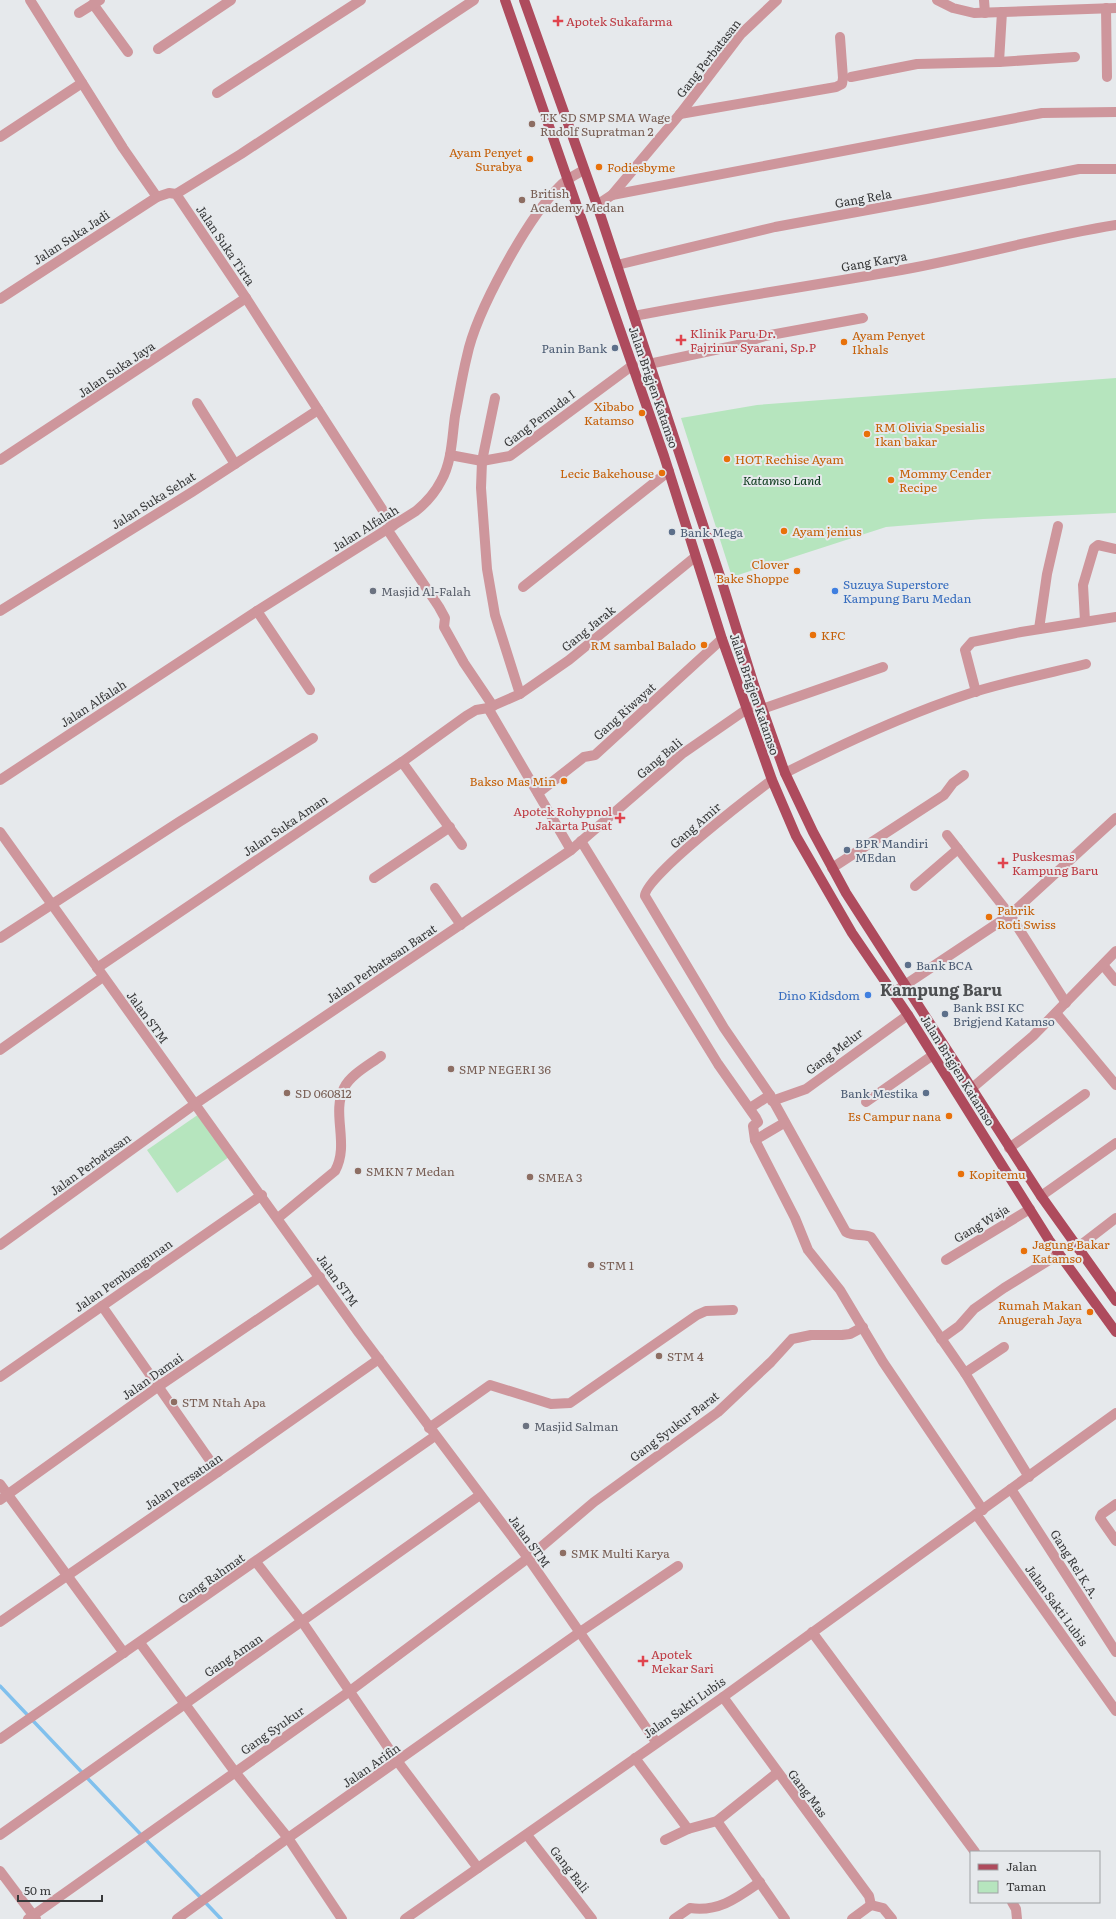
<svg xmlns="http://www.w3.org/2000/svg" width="1116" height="1919" font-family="Literata,serif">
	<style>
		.green { fill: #b6e5be }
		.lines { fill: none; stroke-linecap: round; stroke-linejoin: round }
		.stream { stroke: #80c0ed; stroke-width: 3.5 }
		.minor { stroke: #ce969c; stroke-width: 10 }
		.tertiary { stroke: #ce969c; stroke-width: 10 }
		.primary { stroke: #ae4b5d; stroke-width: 10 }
		.health-dot { fill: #e0444e; stroke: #e6e9ec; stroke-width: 1.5 }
		.education-dot { fill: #8d6e63; stroke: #e6e9ec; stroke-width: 1.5 }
		.food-dot { fill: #e8710a; stroke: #e6e9ec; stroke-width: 1.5 }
		.service-dot { fill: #5c6f8a; stroke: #e6e9ec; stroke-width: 1.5 }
		.worship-dot { fill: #6b7280; stroke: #e6e9ec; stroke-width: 1.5 }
		.shop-dot { fill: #3f7fe0; stroke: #e6e9ec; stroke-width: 1.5 }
		.labels { text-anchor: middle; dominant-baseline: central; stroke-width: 4; stroke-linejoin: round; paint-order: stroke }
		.health-label { font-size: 12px; fill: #be3a42; stroke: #e6e9ec; text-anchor: start }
		.street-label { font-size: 12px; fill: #38393a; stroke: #e6e9ec }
		.education-label { font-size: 12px; fill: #785e54; stroke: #e6e9ec; text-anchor: start }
		.food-label { font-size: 12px; fill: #c56008; stroke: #e6e9ec; text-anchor: start }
		.service-label { font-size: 12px; fill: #4e5e75; stroke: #e6e9ec; text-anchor: start }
		.park-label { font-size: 12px; font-style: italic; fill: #043314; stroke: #e6e9ec }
		.shop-label { font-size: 12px; fill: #366cbe; stroke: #e6e9ec; text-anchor: start }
		.worship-label { font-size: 12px; fill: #5b616d; stroke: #e6e9ec; text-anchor: start }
		.district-label { font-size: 16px; font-weight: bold; fill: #4d4f51; stroke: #e6e9ec }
	</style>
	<rect width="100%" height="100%" fill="#e6e9ec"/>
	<g class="green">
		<path d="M1116,378V513L983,519L886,527L732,577L681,418L757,405Z"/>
		<path d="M199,1114L229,1157L177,1193L147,1150Z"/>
	</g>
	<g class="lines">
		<path class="stream" d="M0,1686L221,1919"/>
		<g class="minor">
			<path d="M30,0L123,148L157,197"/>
			<path d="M937,0L953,8L974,13L1116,8"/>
			<path d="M984,0L985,13"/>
			<path d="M93,4L128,52"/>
			<path d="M1106,8L1107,77"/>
			<path d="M79,13L100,0"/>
			<path d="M158,49L231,0"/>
			<path d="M999,62L1075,57"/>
			<path d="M851,77L917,64L999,62L1002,12"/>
			<path d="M217,93L361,0"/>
			<path d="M680,114L836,87L842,84L843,78L840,37"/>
			<path d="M0,137L82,83"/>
			<path d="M176,194L241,154L474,0"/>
			<path d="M612,195L1042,113L1116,112"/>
			<path d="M597,205L612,195L680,114L741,34L777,0"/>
			<path d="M617,265L775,227L927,199L1079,169H1116"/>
			<path d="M0,299L157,197L169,193L176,194L246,298L393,526"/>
			<path d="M634,316C726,298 819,285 912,268C980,255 1047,236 1116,225"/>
			<path d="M649,364L738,345L765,336L863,318"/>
			<path d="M495,398L482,461L481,488L487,569L495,615L520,694"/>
			<path d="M197,403L235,464"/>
			<path d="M450,455L482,461L510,456L633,365"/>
			<path d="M0,460L246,298"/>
			<path d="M387,529L439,607L445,618L444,627L464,663L493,706"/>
			<path d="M523,587L669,471"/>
			<path d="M0,611L192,492L318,410"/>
			<path d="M257,611L310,690"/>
			<path d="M1085,621L1083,585L1094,548L1098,545L1116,549"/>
			<path d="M1039,629L1047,574L1058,526"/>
			<path d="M976,692L965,650L972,642L1021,632L1116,617"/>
			<path d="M488,708L571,850"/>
			<path d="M762,709L883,667"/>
			<path d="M402,762L462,845"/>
			<path d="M785,773C846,742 909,713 974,692C1010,681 1049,673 1086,664"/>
			<path d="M772,780C753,794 643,878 645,896L724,1028L770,1095L846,1232C854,1237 862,1233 871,1237L965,1373L1029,1477"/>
			<path d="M538,793L584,757L595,755L722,639"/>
			<path d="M947,835L1010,915L1066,1003"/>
			<path d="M581,841L718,1064L756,1118L758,1122L753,1126L755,1140L795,1218L808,1250L840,1290L883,1362L983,1510"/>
			<path d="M832,868L944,795L953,783L964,775"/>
			<path d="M374,878L450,827"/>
			<path d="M915,886L958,849"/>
			<path d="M435,888L461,925"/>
			<path d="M0,938L179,822L313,738"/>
			<path d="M1103,965L1116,981"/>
			<path d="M97,968L402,762L466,716L476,710L488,708L520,694L569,660L695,557"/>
			<path d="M893,993L1010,915L1116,818"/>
			<path d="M1056,1013L1116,1085"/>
			<path d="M0,1050L103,977"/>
			<path d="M971,1089L1033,1036L1116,951"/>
			<path d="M772,1101L806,1089L908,1015"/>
			<path d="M866,1102L933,1055"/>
			<path d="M750,1108L770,1095"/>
			<path d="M755,1140L784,1123"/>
			<path d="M1009,1148L1085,1094"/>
			<path d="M1041,1196L1116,1143"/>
			<path d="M278,1218L335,1171C350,1144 331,1114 344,1088C350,1075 369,1065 381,1056"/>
			<path d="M0,1245L195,1104L571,850L682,754L747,709L760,704"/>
			<path d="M1077,1248L1116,1218"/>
			<path d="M946,1260L1030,1209"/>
			<path d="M102,1306L218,1472"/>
			<path d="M941,1339L959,1326L974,1309L1004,1288L1059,1254"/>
			<path d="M965,1373L1004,1347"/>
			<path d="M0,1377L262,1195"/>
			<path d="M429,1428L490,1385L551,1404L570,1403L697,1315L706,1311L733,1310"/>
			<path d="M0,1484L124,1653"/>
			<path d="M1011,1489L1116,1652"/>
			<path d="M0,1500L159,1386L320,1277"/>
			<path d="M1116,1504L1102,1514L1100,1518L1116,1541"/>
			<path d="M976,1514L1116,1711"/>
			<path d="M256,1562L303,1623L398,1762L478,1868"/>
			<path d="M0,1622L218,1472L379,1359"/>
			<path d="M812,1632L975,1852"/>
			<path d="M140,1643L235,1772L288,1838L342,1919"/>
			<path d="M723,1697L869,1896L871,1905"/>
			<path d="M0,1739L435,1436"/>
			<path d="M635,1758L688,1829"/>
			<path d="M717,1821L785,1919"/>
			<path d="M0,1835C160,1721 321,1609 480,1495"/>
			<path d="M527,1835L592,1919"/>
			<path d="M665,1840L688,1829L717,1821L777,1773"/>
			<path d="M0,1871L36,1919"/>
			<path d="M1012,1902L1016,1909L1017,1919"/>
			<path d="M871,1905L883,1908L892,1919"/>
			<path d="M28,1919L350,1691L528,1558L594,1502L718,1412L771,1362L792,1339L811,1335H842L850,1334L863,1327"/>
			<path d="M177,1919L288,1838L580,1632L678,1566"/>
			<path d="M674,1919L690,1908C719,1912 737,1898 760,1882"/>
			<path d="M852,1919L871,1905"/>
		</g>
		<g class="tertiary">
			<path d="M0,780L257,611L416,511C427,502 435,493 441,481C452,462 452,437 455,416C459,396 462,376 467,356C476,312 527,219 559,187C566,179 575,175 584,170"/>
			<path d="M0,832L359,1333L528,1558L656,1742"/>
			<path d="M405,1919L723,1697L1116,1413"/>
		</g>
		<g class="primary">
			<path d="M505,0L664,456L722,639L772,780L796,836L852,933L908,1015L1049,1240L1116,1332"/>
			<path d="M524,0L597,205L720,576L754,685L785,773L813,832L846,893L1041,1196L1116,1301"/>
		</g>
	</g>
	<g class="health-dot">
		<path d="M556 15h4v4h4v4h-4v4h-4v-4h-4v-4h4z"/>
		<path d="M679 334h4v4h4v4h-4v4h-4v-4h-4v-4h4z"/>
		<path d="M618 812h4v4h4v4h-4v4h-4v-4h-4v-4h4z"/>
		<path d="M1001 857h4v4h4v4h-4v4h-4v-4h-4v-4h4z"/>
		<path d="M641 1655h4v4h4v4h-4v4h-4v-4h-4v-4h4z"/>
	</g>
	<g class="education-dot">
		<circle cx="532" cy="124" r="4"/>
		<circle cx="522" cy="200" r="4"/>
		<circle cx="451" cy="1069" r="4"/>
		<circle cx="287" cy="1093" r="4"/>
		<circle cx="358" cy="1171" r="4"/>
		<circle cx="530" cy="1177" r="4"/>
		<circle cx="591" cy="1265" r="4"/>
		<circle cx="659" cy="1356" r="4"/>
		<circle cx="174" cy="1402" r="4"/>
		<circle cx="563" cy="1553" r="4"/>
	</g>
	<g class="food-dot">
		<circle cx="530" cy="159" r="4"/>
		<circle cx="599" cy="167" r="4"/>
		<circle cx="844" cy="342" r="4"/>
		<circle cx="642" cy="413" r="4"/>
		<circle cx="867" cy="434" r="4"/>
		<circle cx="727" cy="459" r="4"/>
		<circle cx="662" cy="473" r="4"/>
		<circle cx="891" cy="480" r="4"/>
		<circle cx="784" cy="531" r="4"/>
		<circle cx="797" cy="571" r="4"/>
		<circle cx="813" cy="635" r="4"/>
		<circle cx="704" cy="645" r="4"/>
		<circle cx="564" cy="781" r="4"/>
		<circle cx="989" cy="917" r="4"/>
		<circle cx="949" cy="1116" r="4"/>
		<circle cx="961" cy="1174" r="4"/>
		<circle cx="1024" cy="1251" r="4"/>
		<circle cx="1090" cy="1312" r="4"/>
	</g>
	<g class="service-dot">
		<circle cx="615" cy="348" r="4"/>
		<circle cx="672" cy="532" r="4"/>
		<circle cx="847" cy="850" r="4"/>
		<circle cx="908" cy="965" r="4"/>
		<circle cx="945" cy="1014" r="4"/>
		<circle cx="926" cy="1093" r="4"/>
	</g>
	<g class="worship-dot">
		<circle cx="373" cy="591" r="4"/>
		<circle cx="526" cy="1426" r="4"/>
	</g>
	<g class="shop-dot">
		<circle cx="835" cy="591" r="4"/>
		<circle cx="868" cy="995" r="4"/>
	</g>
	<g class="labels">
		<g class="health-label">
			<text x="566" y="21">Apotek Sukafarma</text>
			<text x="690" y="333">Klinik Paru Dr.<tspan x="690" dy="14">Fajrinur Syarani, Sp.P</tspan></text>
			<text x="612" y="811" text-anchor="end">Apotek Rohypnol<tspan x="612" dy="14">Jakarta Pusat</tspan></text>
			<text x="1012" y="856">Puskesmas<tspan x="1012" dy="14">Kampung Baru</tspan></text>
			<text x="651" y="1654">Apotek<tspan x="651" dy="14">Mekar Sari</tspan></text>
		</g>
		<g class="street-label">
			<text transform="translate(708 58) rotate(-52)">Gang Perbatasan</text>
			<text transform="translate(863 198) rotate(-10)">Gang Rela</text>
			<text transform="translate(71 237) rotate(-33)">Jalan Suka Jadi</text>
			<text transform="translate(226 245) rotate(56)">Jalan Suka Tirta</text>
			<text transform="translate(874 261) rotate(-10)">Gang Karya</text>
			<text transform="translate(116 369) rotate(-34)">Jalan Suka Jaya</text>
			<text transform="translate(654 387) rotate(71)">Jalan Brigjen Katamso</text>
			<text transform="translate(539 418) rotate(-37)">Gang Pemuda I</text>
			<text transform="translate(153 500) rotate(-32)">Jalan Suka Sehat</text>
			<text transform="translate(365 528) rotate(-32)">Jalan Alfalah</text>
			<text transform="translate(588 628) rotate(-39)">Gang Jarak</text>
			<text transform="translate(755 694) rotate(71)">Jalan Brigjen Katamso</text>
			<text transform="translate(93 703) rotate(-33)">Jalan Alfalah</text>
			<text transform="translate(624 711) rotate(-42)">Gang Riwayat</text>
			<text transform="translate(659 758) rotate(-40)">Gang Bali</text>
			<text transform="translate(285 825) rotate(-34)">Jalan Suka Aman</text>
			<text transform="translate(695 825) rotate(-41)">Gang Amir</text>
			<text transform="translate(381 963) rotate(-34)">Jalan Perbatasan Barat</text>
			<text transform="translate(148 1017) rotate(54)">Jalan STM</text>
			<text transform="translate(834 1051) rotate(-37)">Gang Melur</text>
			<text transform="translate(958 1070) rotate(58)">Jalan Brigjen Katamso</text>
			<text transform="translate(90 1164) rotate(-36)">Jalan Perbatasan</text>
			<text transform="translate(981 1223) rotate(-31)">Gang Waja</text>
			<text transform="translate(123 1275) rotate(-35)">Jalan Pembangunan</text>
			<text transform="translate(338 1280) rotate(54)">Jalan STM</text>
			<text transform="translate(152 1376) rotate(-35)">Jalan Damai</text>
			<text transform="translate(674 1426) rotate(-37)">Gang Syukur Barat</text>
			<text transform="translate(183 1481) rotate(-34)">Jalan Persatuan</text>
			<text transform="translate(530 1541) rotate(54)">Jalan STM</text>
			<text transform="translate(1075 1564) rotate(58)">Gang Rel K.A.</text>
			<text transform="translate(211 1578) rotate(-35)">Gang Rahmat</text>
			<text transform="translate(1057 1605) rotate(54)">Jalan Sakti Lubis</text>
			<text transform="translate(233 1655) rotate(-34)">Gang Aman</text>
			<text transform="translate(684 1707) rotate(-35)">Jalan Sakti Lubis</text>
			<text transform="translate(272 1730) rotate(-35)">Gang Syukur</text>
			<text transform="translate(371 1765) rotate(-35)">Jalan Arifin</text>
			<text transform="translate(808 1793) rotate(53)">Gang Mas</text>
			<text transform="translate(570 1869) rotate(52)">Gang Bali</text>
		</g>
		<g class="education-label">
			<text x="540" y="117">TK SD SMP SMA Wage<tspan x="540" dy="14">Rudolf Supratman 2</tspan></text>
			<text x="530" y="193">British<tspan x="530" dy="14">Academy Medan</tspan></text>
			<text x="459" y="1069">SMP NEGERI 36</text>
			<text x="295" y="1093">SD 060812</text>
			<text x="366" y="1171">SMKN 7 Medan</text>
			<text x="538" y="1177">SMEA 3</text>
			<text x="599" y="1265">STM 1</text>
			<text x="667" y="1356">STM 4</text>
			<text x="182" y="1402">STM Ntah Apa</text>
			<text x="571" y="1553">SMK Multi Karya</text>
		</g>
		<g class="food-label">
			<text x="522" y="152" text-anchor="end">Ayam Penyet<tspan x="522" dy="14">Surabya</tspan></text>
			<text x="607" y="167">Fodiesbyme</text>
			<text x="852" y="335">Ayam Penyet<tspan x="852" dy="14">Ikhals</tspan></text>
			<text x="634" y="406" text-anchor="end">Xibabo<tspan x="634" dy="14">Katamso</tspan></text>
			<text x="875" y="427">RM Olivia Spesialis<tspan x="875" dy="14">Ikan bakar</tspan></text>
			<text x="735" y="459">HOT Rechise Ayam</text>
			<text x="654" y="473" text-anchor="end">Lecic Bakehouse</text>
			<text x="899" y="473">Mommy Cender<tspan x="899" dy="14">Recipe</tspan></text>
			<text x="792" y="531">Ayam jenius</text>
			<text x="789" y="564" text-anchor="end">Clover<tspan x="789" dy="14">Bake Shoppe</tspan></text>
			<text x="821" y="635">KFC</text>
			<text x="696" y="645" text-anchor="end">RM sambal Balado</text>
			<text x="556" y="781" text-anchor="end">Bakso Mas Min</text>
			<text x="997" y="910">Pabrik<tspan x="997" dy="14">Roti Swiss</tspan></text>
			<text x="941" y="1116" text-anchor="end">Es Campur nana</text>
			<text x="969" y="1174">Kopitemu</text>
			<text x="1032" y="1244">Jagung Bakar<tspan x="1032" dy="14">Katamso</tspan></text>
			<text x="1082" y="1305" text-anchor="end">Rumah Makan<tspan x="1082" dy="14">Anugerah Jaya</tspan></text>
		</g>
		<g class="service-label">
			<text x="607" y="348" text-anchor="end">Panin Bank</text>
			<text x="680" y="532">Bank Mega</text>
			<text x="855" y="843">BPR Mandiri<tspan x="855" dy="14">MEdan</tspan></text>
			<text x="916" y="965">Bank BCA</text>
			<text x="953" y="1007">Bank BSI KC<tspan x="953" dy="14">Brigjend Katamso</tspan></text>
			<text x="918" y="1093" text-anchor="end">Bank Mestika</text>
		</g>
		<g class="park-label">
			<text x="782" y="480">Katamso Land</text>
		</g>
		<g class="shop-label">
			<text x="843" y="584">Suzuya Superstore<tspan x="843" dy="14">Kampung Baru Medan</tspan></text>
			<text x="860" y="995" text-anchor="end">Dino Kidsdom</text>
		</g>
		<g class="worship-label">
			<text x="381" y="591">Masjid Al-Falah</text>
			<text x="534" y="1426">Masjid Salman</text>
		</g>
		<g class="district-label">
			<text x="941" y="989">Kampung Baru</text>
		</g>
	</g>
	<rect x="970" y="1851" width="130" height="52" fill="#e6e9ec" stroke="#a0a3a5"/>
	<rect x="978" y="1864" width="20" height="6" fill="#ae4b5d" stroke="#a0a3a5"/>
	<text x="1006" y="1871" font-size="12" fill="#38393a">Jalan</text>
	<rect x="978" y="1881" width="20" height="12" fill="#b6e5be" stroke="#a0a3a5"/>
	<text x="1006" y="1891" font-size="12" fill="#38393a">Taman</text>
	<path d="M18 1895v6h84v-6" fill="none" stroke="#38393a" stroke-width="2"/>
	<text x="24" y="1895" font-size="12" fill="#38393a" stroke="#e6e9ec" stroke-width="3" paint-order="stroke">50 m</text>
</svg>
